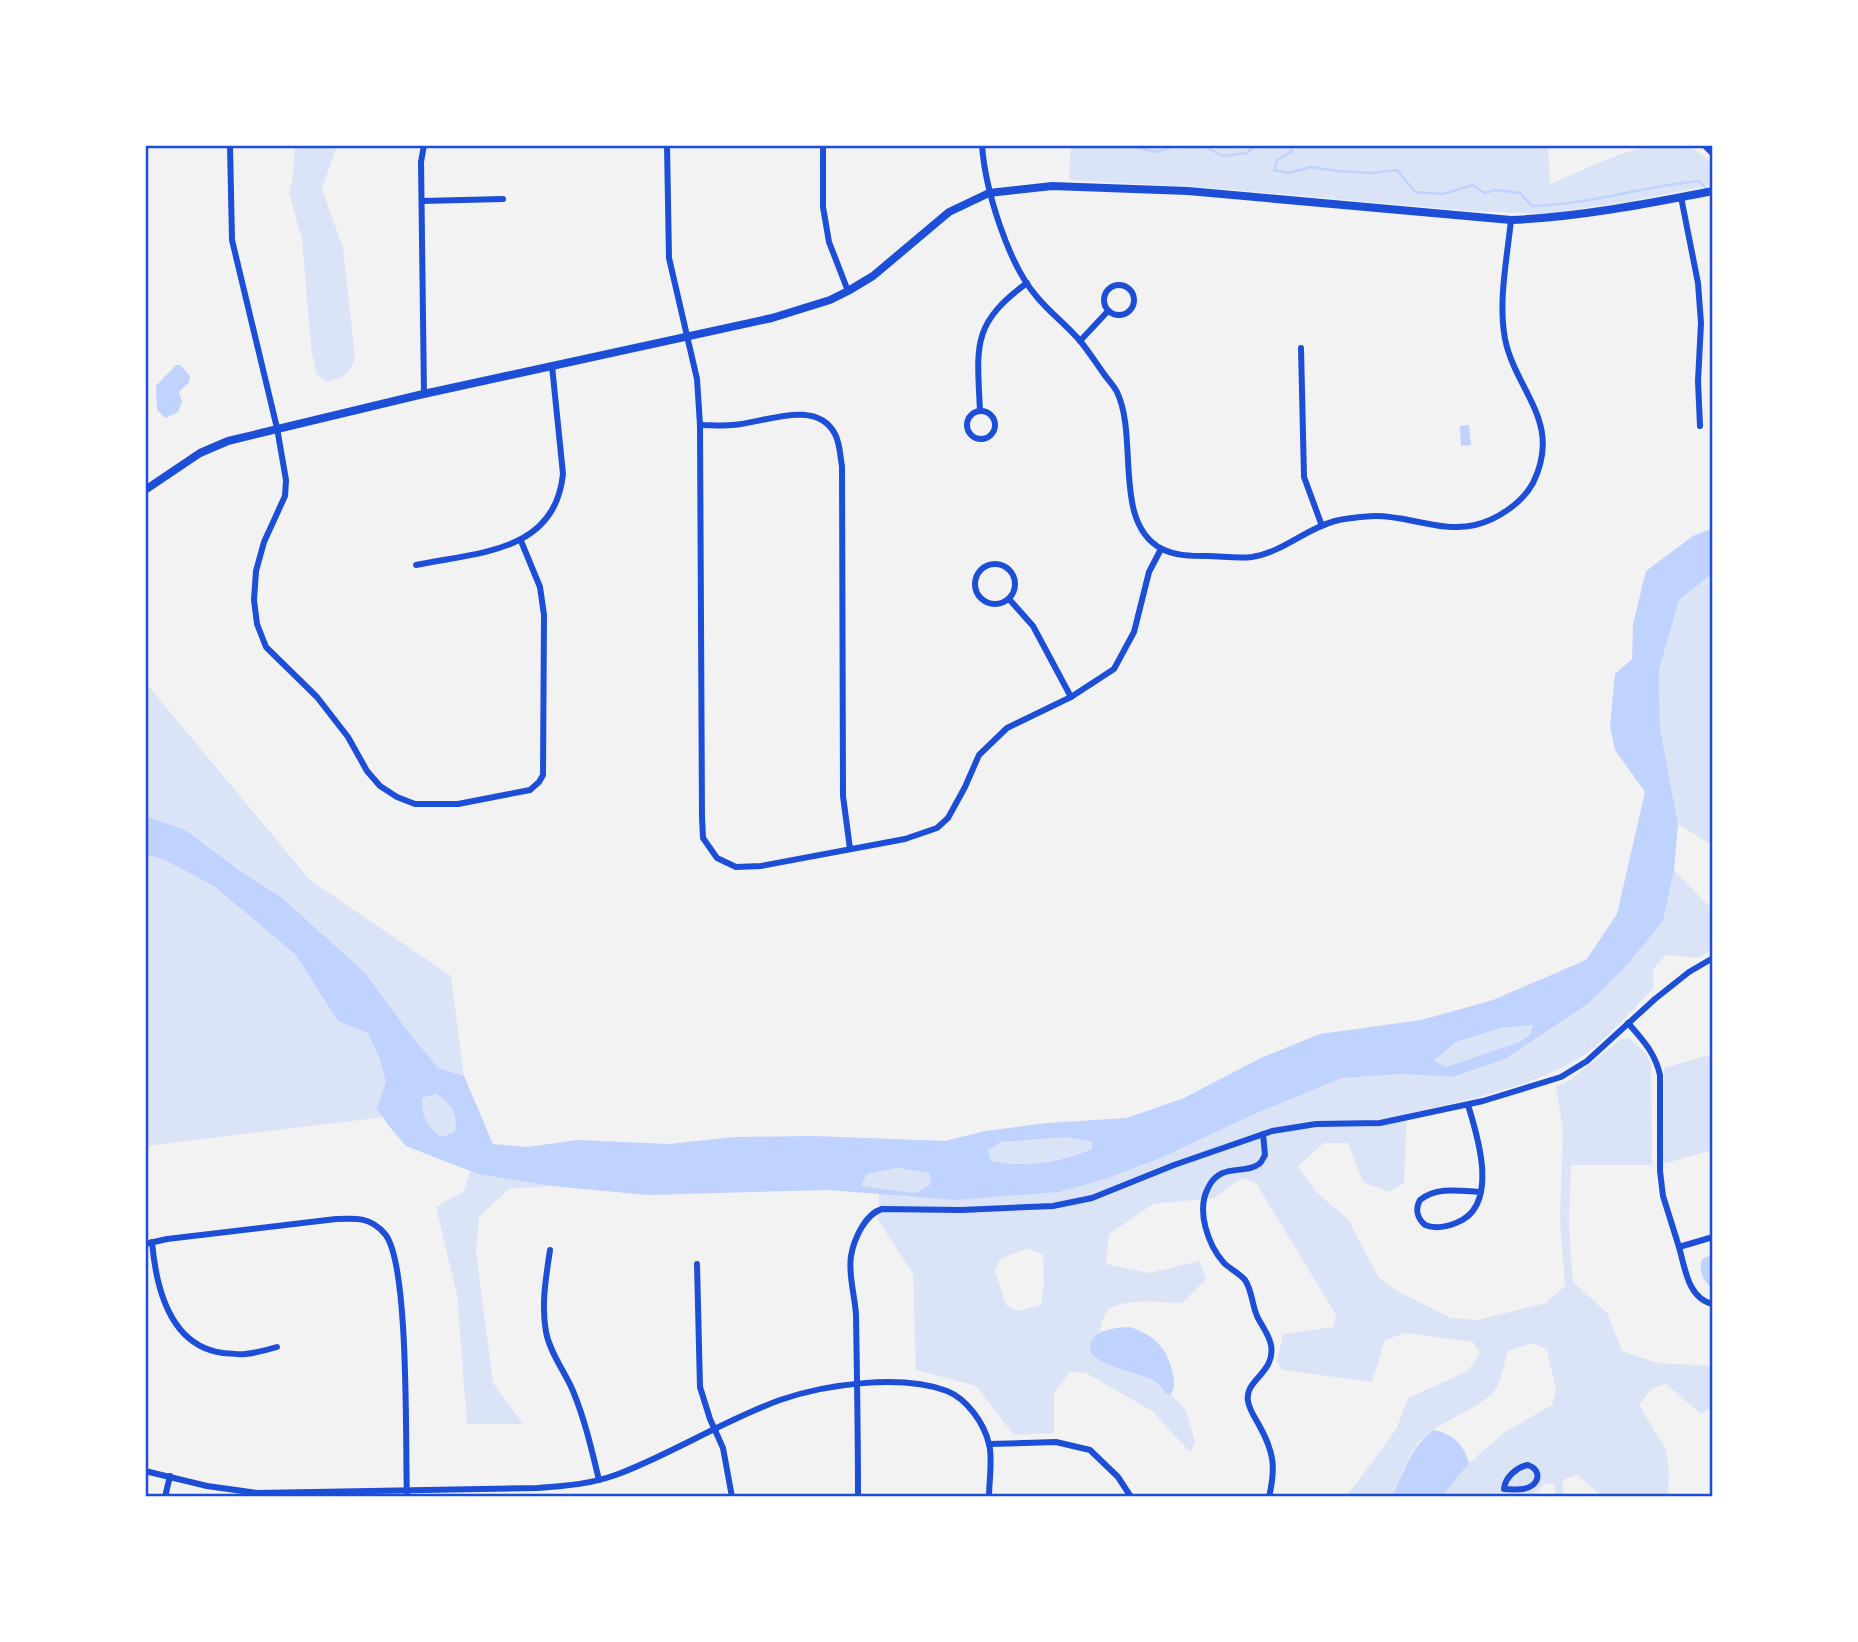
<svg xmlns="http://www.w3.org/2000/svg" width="1858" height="1642" font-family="Signika,sans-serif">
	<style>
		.green { fill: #dbe4f7; fill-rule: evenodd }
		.water { fill: #bfd3fe; fill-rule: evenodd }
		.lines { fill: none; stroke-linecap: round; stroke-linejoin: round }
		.stream { stroke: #bfd3fe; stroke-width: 2.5 }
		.minor { stroke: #1d4ed8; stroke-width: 6 }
		.secondary { stroke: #1d4ed8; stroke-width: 8 }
		.neatline { fill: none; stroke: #1d4ed8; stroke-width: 2.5 }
	</style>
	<rect width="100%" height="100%" fill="#f2f2f2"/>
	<g class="green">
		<path d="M295,145H337L322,189L343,248L355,357C351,373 344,377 328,382L317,375L311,348L302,239L289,193L293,176Z"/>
		<path d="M1071,145H1548L1550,184C1584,170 1649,135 1685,146C1697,150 1704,156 1713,164V185L1625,202L1545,214L1468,211L1225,189L1069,180Z"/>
		<path d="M1713,573V846L1678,824L1660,728L1659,670L1679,600Z"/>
		<path d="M145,682L310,880L451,976L464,1076L438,1068L427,1056L410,1114L145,1146Z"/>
		<path d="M1674,870L1713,910V949L1699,958L1666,955L1653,969V989C1634,1008 1605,1041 1584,1055C1536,1087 1462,1101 1407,1114L1404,1183L1389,1192L1363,1182L1348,1143H1324L1298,1166L1317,1193L1348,1219L1378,1277L1395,1290L1451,1318L1478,1320L1546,1303L1565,1286L1560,1220L1563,1130L1556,1086L1569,1081L1621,1039L1629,1038L1646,1053L1651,1065L1652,1165H1571L1569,1227L1573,1282L1607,1313L1622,1351L1657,1363L1713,1366V1406L1701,1414L1666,1384L1651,1389L1639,1405L1666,1450L1669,1471L1668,1497H1602L1578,1475L1563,1480V1497H1555V1485L1546,1483L1531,1497H1442L1469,1463L1505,1432L1552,1405L1556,1390L1547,1350L1533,1343L1508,1351C1504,1363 1502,1376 1497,1387C1487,1407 1436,1421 1418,1443C1405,1459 1401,1479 1391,1497H1346L1397,1428L1408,1398L1468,1371L1480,1353L1473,1342L1405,1333L1385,1340L1372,1382L1283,1370L1277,1362L1283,1334L1333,1327L1336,1315L1256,1183L1242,1178L1214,1198L1153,1204L1109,1234L1106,1264L1149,1273L1200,1261L1206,1279L1182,1303C1161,1303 1110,1294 1103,1319C1101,1324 1101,1330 1098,1335C1095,1340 1090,1341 1091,1348C1093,1368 1136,1371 1151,1379C1158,1382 1162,1387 1166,1394H1171L1186,1410L1195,1442L1190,1452L1152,1411L1086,1373L1070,1372L1054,1393V1433L1014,1435L976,1386L916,1370L913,1274L878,1220L879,1194L954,1200L1105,1178L1163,1157L1250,1116L1342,1078L1402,1074L1453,1077L1505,1059L1589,1003L1628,964L1663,921ZM1026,1249L1043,1254L1044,1281L1041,1305L1017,1311L1006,1305L995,1271L1000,1259Z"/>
		<path d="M1534,1025L1530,1035L1519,1042L1446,1067L1434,1061L1456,1042L1501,1028Z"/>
		<path d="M1713,1054V1150L1663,1164L1664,1068Z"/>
		<path d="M436,1094C452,1105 458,1113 455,1132L441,1137C426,1124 422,1118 422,1098Z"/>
		<path d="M1065,1137L1093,1142L1092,1150C1061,1161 1024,1168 991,1161L988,1150L1002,1142Z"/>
		<path d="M897,1168L929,1173L931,1184L915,1193L861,1186L867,1174Z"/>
		<path d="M470,1171L552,1186L509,1189L479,1217L476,1251L493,1383L523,1424H467L457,1295L436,1207L464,1191Z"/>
	</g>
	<g class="water">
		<path d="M176,365H180L190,376L189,382L179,392L182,402L178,412L165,418L157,410L156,386Z"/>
		<path d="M1469,425L1471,445L1461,446L1460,426Z"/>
		<path d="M1713,528V573L1679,600L1659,670L1660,728L1678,824L1674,870L1663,921L1628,964L1589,1003L1505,1059L1453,1077L1402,1074L1342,1078L1250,1116L1163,1157L1105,1179L1059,1192L954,1200L829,1190L648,1195L552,1186L478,1174L406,1146L388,1125L377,1108L386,1082L380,1059L368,1033L338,1021L296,955L214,886L163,859L145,854V816L185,830L240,871L282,898L365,973L406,1029L438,1068L464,1076L493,1144L527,1147L578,1140L669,1144L734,1137L813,1136L945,1141L986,1131L1047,1123L1127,1118L1184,1098L1261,1058L1320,1034L1421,1020L1493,1000L1586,960L1617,914L1645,792L1615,750L1610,726L1615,674L1632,659L1633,624L1646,571L1693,536ZM1533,1025L1530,1035L1519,1042L1446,1067L1434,1061L1456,1042L1501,1028ZM436,1094C452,1105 458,1113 455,1132L441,1137C427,1126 422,1117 422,1098ZM1065,1137L1092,1142V1149C1062,1162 1024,1168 991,1161L988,1150L1002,1142ZM897,1168L929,1173L931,1184L915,1193L861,1186L867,1174Z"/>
		<path d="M1713,1255V1288C1703,1283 1697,1268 1703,1258Z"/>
		<path d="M1130,1327C1153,1335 1167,1347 1172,1371C1174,1379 1176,1386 1171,1394H1166C1162,1387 1158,1382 1151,1379C1139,1372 1081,1365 1091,1342C1097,1328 1118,1328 1130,1327Z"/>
		<path d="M1433,1430C1452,1433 1464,1444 1469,1463L1442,1497H1391C1406,1471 1408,1450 1433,1430Z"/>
	</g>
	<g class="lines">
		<g class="stream">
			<path d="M1128,145L1156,152L1179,145"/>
			<path d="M1202,145L1223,156L1247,153L1256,145"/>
			<path d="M1290,145L1292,151L1277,160L1274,170L1288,173L1311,167L1338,171L1372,173L1397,170L1415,192L1443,194L1473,185L1484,193L1496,190L1520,193L1532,206C1588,205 1643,186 1699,181L1713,196"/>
		</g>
		<g class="minor">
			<path d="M230,145L232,240L277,428L286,480L285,496L264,542L256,571L254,600L257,624L266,647L317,697L348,737L367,771L380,786L397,797L415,804H458L530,790L539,782L543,775L544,615L540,587L521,541"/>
			<path d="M424,145L421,162L424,394"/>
			<path d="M667,145L669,258L697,379L700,425L702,817L703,838L717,858L736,867L761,866L905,839L937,828L948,818L965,787L979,755L1007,728L1071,697L1114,669L1134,632L1149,572L1161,549"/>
			<path d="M823,145V207L829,242L848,291"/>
			<path d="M982,145C985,189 1008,264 1037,297C1050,313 1068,326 1081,342C1089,352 1096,363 1104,374C1108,380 1114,386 1117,392C1139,438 1112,523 1162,549C1176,556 1192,556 1207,556C1221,556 1237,559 1252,557C1283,552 1305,529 1335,521C1346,518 1362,517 1374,516C1407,515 1441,533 1475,525C1497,520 1522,503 1533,483C1563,422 1516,392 1505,339C1498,301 1507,259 1511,220"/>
			<path d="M1704,145L1713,154"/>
			<path d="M1681,197L1698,283L1701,323L1698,381L1700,426"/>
			<path d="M422,201L503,199"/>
			<circle cx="1119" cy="300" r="15"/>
			<path d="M1080,341L1108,311"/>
			<path d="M1301,348L1304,477L1322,526"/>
			<path d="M980,411C977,346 971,324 1027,283"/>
			<circle cx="981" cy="425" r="14"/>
			<path d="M700,425C711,425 723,426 733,425C764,423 816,398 835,434C840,443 840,456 842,466L843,796L850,849"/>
			<circle cx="995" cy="584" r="20"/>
			<path d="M416,565C478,552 555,553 563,474L552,366"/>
			<path d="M1009,599L1033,626L1071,697"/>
			<path d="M1628,1023C1643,1040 1655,1053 1660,1075V1171L1663,1196L1679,1247"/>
			<path d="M1468,1105C1478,1137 1500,1207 1456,1223C1446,1227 1435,1229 1425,1225C1417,1218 1415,1209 1420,1200C1437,1186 1461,1191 1481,1192"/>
			<path d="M1263,1134L1265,1155C1263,1158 1262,1162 1259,1164C1245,1175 1220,1162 1208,1188C1196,1211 1208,1245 1224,1263C1230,1269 1239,1273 1245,1280C1252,1290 1252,1305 1257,1316C1261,1325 1269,1334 1271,1345C1276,1373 1244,1380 1248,1401C1249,1409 1255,1418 1259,1425C1274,1452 1276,1467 1269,1497"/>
			<path d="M1713,1237L1679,1247C1685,1268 1688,1299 1713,1304"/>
			<path d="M152,1242C156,1288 170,1346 223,1353C230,1353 238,1355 245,1354C255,1353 267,1350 277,1347"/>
			<path d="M145,1244L167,1239L336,1219C356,1218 371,1217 385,1234C410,1264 405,1449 407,1497"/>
			<path d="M550,1250C546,1277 541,1305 546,1332C550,1353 565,1372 573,1391C585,1420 592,1451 599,1480"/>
			<path d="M697,1264L700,1387L710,1419L723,1448L732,1497"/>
			<path d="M989,1444L1056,1442L1090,1450L1118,1477L1131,1497"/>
			<path d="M1528,1465C1544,1471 1538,1487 1523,1489C1517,1490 1510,1489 1504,1489C1505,1477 1517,1467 1528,1465Z"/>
			<path d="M145,1471L207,1486L257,1493L537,1488C566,1486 593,1484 621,1473C675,1452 725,1420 780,1400C826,1384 901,1374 947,1391C967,1399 984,1423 989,1444C993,1459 989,1480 989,1497"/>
			<path d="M165,1497L170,1476"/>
			<path d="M858,1497C858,1436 857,1375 856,1315C855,1295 848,1276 851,1256C854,1239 865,1214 882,1209L961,1210L1053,1206L1092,1198L1174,1165L1272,1131L1316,1124L1380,1123L1483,1101L1561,1077L1587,1061L1655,999L1689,972L1713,958"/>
		</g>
		<path class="secondary" d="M145,490L200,453L228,441L419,395L772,318L830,300L848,291L873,276L949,212L989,193L1052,186L1188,191L1511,220C1579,217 1646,204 1713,191"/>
	</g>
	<rect width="1858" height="1642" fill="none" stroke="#ffffff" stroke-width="294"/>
	<rect x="147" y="147" width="1564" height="1348" class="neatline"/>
</svg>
